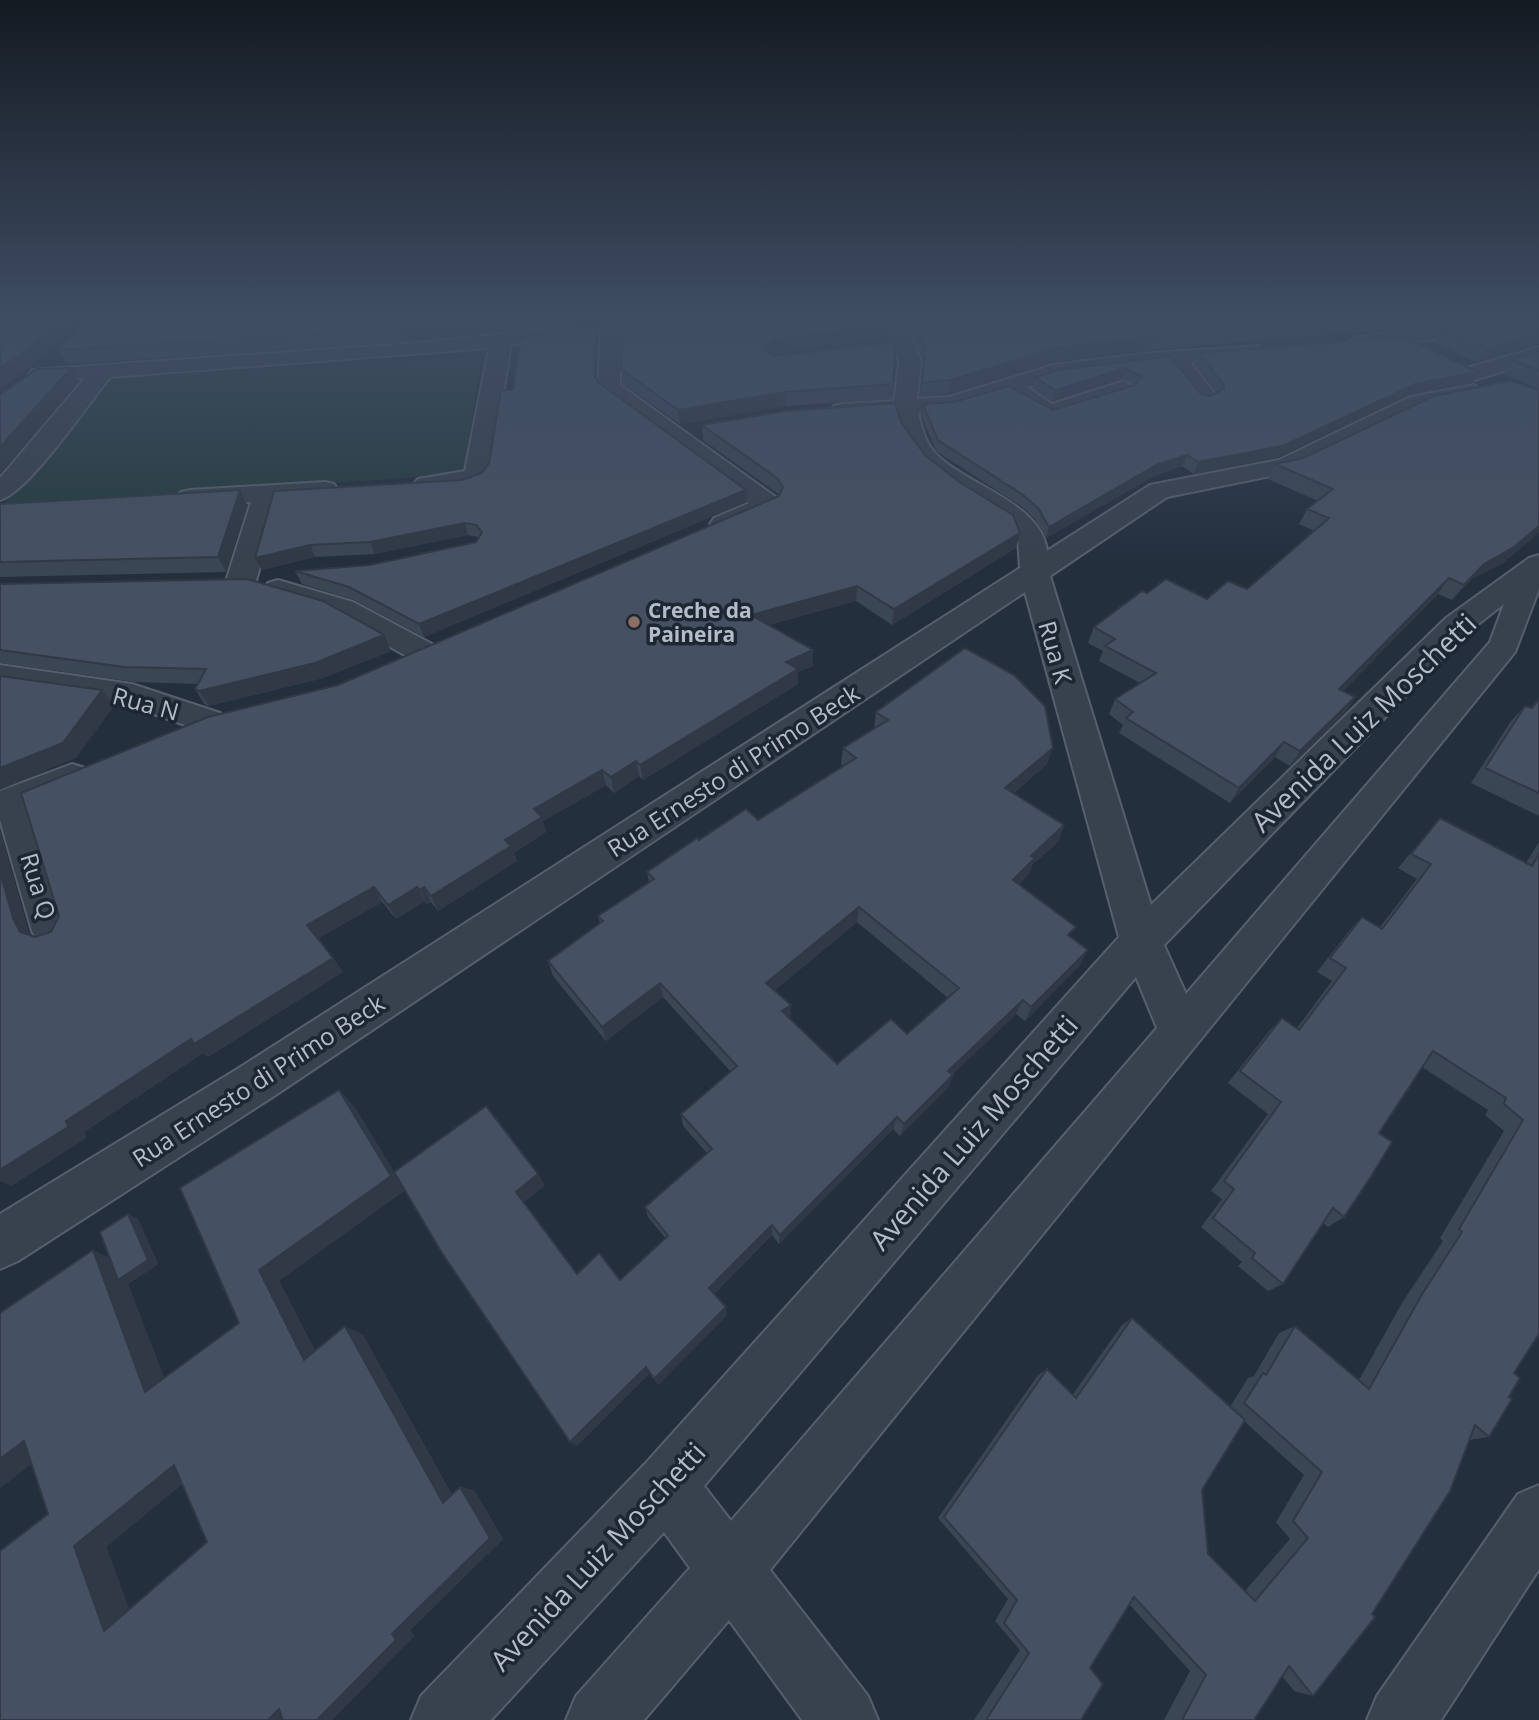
<svg xmlns="http://www.w3.org/2000/svg" width="1539" height="1720" font-family="'Open Sans',sans-serif">
	<style>
		.green { fill: #263c3f }
		.lines { fill: none; stroke-linecap: round; stroke-linejoin: round }
		.minor-casing { stroke: #565f6c; stroke-width: 4 }
		.minor { fill: #38414e; fill-rule: evenodd }
		.wall { fill: #3b4654; fill-rule: evenodd }
		.shaded-wall { fill: #303945 }
		.building { fill: #455162; stroke: #303945; stroke-width: 2; fill-rule: evenodd }
		.education-dot { fill: #8d6e63; stroke: #1d2633; stroke-width: 2.5 }
		.labels { text-anchor: middle; dominant-baseline: central; stroke-width: 7; stroke-linejoin: round; paint-order: stroke }
		.far-poi-label { font-size: 21px; font-weight: bold; fill: #b4bcc9; stroke: #1d2633; text-anchor: start }
		.street-label { font-size: 24px; fill: #b4bcc9; stroke: #1d2633 }
		.near-street-label { font-size: 28px; fill: #b4bcc9; stroke: #1d2633 }
	</style>
	<rect width="100%" height="100%" fill="#242f3e"/>
	<path class="green" d="M481,356L464,474L3,506L95,379Z"/>
	<g class="lines">
		<g class="minor-casing">
			<g id="minor">
				<path d="M884,318H904L921,361L917,399L949,397L1053,365L1150,353L1260,346L1263,351L1260,356L1252,357L1190,362L1218,398L1207,405L1199,403L1168,364L1056,378L1027,387L1052,404L1124,381L1135,388L1132,393L1049,419L1006,394L951,411L918,413C922,429 926,446 939,457C970,486 1042,504 1047,551L1150,485L1279,460L1410,397L1474,385L1485,392L1482,397L1424,408L1295,471L1167,497L1050,576L1151,905L1446,618L1529,558L1539,555V589L1515,652L770,1570L868,1696L878,1720H802L729,1620L644,1720H566L576,1696L690,1568L664,1532L491,1720H411L421,1696L645,1464L1119,937L1025,592L271,1098L18,1261L0,1269V1214L239,1068L1020,568L1018,540L1011,528L920,467L900,437L895,415L842,418L834,416L830,411L834,406L842,404L894,401L899,361ZM1504,604L1490,642L1186,994L1164,945L1468,632ZM1136,977L1157,1028L731,1521L704,1486Z"/>
				<path d="M1512,318H1539V327L1357,349L1347,343L1357,337Z"/>
				<path d="M611,322L621,328L620,385L777,498L781,504L777,510L734,530H714L710,524L714,518L749,503L601,392L598,387L601,328Z"/>
				<path d="M572,327L582,333L579,337L511,345L490,475C476,494 439,495 418,489L414,484L418,479L465,471L489,348L110,377C89,403 28,493 0,500V478L85,378L32,380L29,375L32,370L404,344Z"/>
				<path d="M1539,347V360L1475,380L1464,373L1467,368Z"/>
				<path d="M325,482L334,484L338,490L334,496L278,501L256,581L251,587L241,590L231,587L226,581L251,502L190,506L181,504L177,498L181,492L190,490Z"/>
				<path d="M278,580L353,602L432,644L437,651L432,658L421,661L410,658L331,614L268,595L263,589L268,583Z"/>
				<path d="M0,665L132,684L220,713L225,721L220,729L208,733L128,705L0,687Z"/>
				<path d="M72,764L85,768L90,777L85,786L33,807L72,931L66,943L52,948L38,943L32,931L0,820V791Z"/>
				<path d="M1539,1485V1569L1441,1720H1367L1377,1696L1518,1494Z"/>
			</g>
		</g>
		<use href="#minor" class="minor"/>
	</g>
	<g class="wall">
		<path d="M90,318H627L407,342L67,364L58,350Z"/>
		<path d="M907,318H1516L1150,350L1053,362L948,394L920,397L923,360Z"/>
		<path d="M1539,318V345L1477,362L1435,343L1443,330Z"/>
		<path d="M596,328L597,340L596,379L598,382L746,490L747,502L424,637L354,600L302,584L295,571L370,565L476,542L478,537L468,535L375,554L315,557L262,570L255,558L482,473L489,463L513,390Z"/>
		<path d="M888,339L775,353L773,355L893,384L892,399L785,406L680,424L623,384L621,369Z"/>
		<path d="M1539,351V389L1503,374L1512,360Z"/>
		<path d="M1199,353L1478,372L1472,383L1409,395L1278,457L1194,474L1182,466L1154,476L1046,538L1035,519L1021,506L936,451L921,415L923,404L1053,410L1134,385L1123,379L1052,401L1033,388L1035,377L1170,356L1201,394L1211,396L1217,393L1195,364Z"/>
		<path d="M1539,390V532L1503,563L1472,579L1452,600L1438,594L1343,691L1355,697L1345,713L1290,766L1275,757L1230,803L1119,733L1123,725L1109,714L1115,699L1140,683L1099,661L1103,651L1088,643L1094,627L1147,593L1207,599L1247,589L1314,531L1299,524L1307,509L1318,501L1268,479L1275,464L1303,458Z"/>
		<path d="M901,422L925,455L1016,548L892,625L856,601L769,625L813,650V666L798,672V684L643,780L639,776L614,793L606,785L543,821L546,832L514,853L517,861L438,911L431,902L427,904L425,901L396,919L382,902L318,938L343,972L208,1057L203,1053L84,1132L86,1138L11,1186L29,932L32,936L35,937L51,932L338,685L779,496L777,493L703,440L702,425Z"/>
		<path d="M240,490L247,505L226,572L0,577V504Z"/>
		<path d="M0,584L391,651L323,678L209,706L205,705L195,689L198,684L135,682L0,663Z"/>
		<path d="M1539,698V816L1471,783L1511,721L1525,706L1531,708Z"/>
		<path d="M876,712L1047,764L1014,793L1064,825L1058,842L1032,865L1029,874L1019,884L1071,937L1080,965L1025,1021L1016,1014L952,1075L948,1088L900,1136L893,1129L779,1244L772,1235L714,1294L727,1315L658,1385L650,1373L577,1446L570,1442L405,1190L279,1281L315,1351L363,1335L452,1495L460,1487L474,1490L503,1539L410,1630L414,1636L332,1720H0L48,1514L32,1464L110,1257L128,1214L138,1219L158,1264L128,1284L164,1378L239,1323L354,1106L394,1172L545,1185L524,1202L577,1274L620,1280L666,1239L648,1217L645,1207L707,1153L683,1126L681,1114L731,1072L663,997L606,1041L553,976L548,961L600,923L598,916L649,883L647,872L699,840L758,820L843,766L841,764L843,748L874,729ZM857,922L948,998L907,1034L837,1064L790,1019L791,1005L775,990ZM182,1484L207,1542L129,1609L106,1547Z"/>
		<path d="M1440,818L1526,863L1539,842V1334L1514,1373L1509,1397L1489,1437L1469,1440L1313,1696L1294,1691L1282,1676L1254,1720H1164L1190,1671L1129,1604L1090,1668L1081,1720H974L1020,1650L995,1621L1008,1599L938,1518L1038,1375L1047,1369L1073,1394L1122,1325L1132,1318L1230,1407L1248,1378L1254,1376L1279,1333L1295,1326L1359,1380L1402,1303L1443,1241L1440,1238L1504,1131L1485,1115L1488,1110L1422,1067L1379,1133L1344,1217L1328,1227L1323,1223L1283,1284L1268,1291L1238,1266L1242,1262L1201,1227L1222,1199L1211,1191L1268,1114L1228,1083L1270,1030L1282,1018L1297,1028L1332,981L1317,972L1349,931L1362,917L1380,927L1417,879L1398,868ZM1244,1421L1304,1475L1276,1522L1290,1539L1245,1591L1208,1554L1202,1490Z"/>
	</g>
	<g class="shaded-wall">
		<path d="M61,318H83L30,368L0,389V368Z"/>
		<path d="M499,318H627L407,342L403,329Z"/>
		<path d="M890,325L888,339L775,353L762,363L761,349L775,339Z"/>
		<path d="M596,328L597,340L595,387L594,375Z"/>
		<path d="M1539,334V345L1477,362L1486,348Z"/>
		<path d="M1154,336L1150,350L1053,362L948,394L951,380L1056,348Z"/>
		<path d="M71,368L79,382L0,474V447Z"/>
		<path d="M1126,368L1123,379L1052,401L1055,390Z"/>
		<path d="M1478,372L1472,383L1409,395L1278,457L1194,474L1198,462L1415,384Z"/>
		<path d="M785,392V406L680,424L678,410Z"/>
		<path d="M1187,455L1182,466L1154,476L1046,538L1049,527L1158,464Z"/>
		<path d="M240,490L247,505L226,572L218,557Z"/>
		<path d="M746,490L747,502L424,637L419,624Z"/>
		<path d="M465,523L468,535L375,554L370,542Z"/>
		<path d="M1539,526V532L1503,563L1472,579L1452,600L1464,585L1484,564Z"/>
		<path d="M1020,533L1016,548L892,625L894,609Z"/>
		<path d="M310,545L315,557L262,570L255,558Z"/>
		<path d="M1449,578L1438,594L1329,705L1339,689Z"/>
		<path d="M857,586L856,601L751,630V615Z"/>
		<path d="M384,635L391,651L323,678L209,706L199,691Z"/>
		<path d="M813,650V666L798,672V684L643,780L640,765L786,662Z"/>
		<path d="M102,690L114,706L76,758L0,790V768Z"/>
		<path d="M1355,697L1345,713L1290,766L1300,751Z"/>
		<path d="M1284,742L1275,757L1230,803L1239,788Z"/>
		<path d="M1053,748L1047,764L1000,804L1005,788Z"/>
		<path d="M636,761L639,776L614,793L611,777Z"/>
		<path d="M602,770L606,785L543,821L546,832L514,853L517,861L438,911L431,896L505,840L534,809Z"/>
		<path d="M1064,825L1058,842L1032,865L1029,874L1007,896L1013,880L1031,856Z"/>
		<path d="M0,829L29,932L37,945L20,932L13,918L0,872Z"/>
		<path d="M374,887L382,902L318,939L307,925Z"/>
		<path d="M417,887L425,901L396,919L388,905Z"/>
		<path d="M424,887L431,902L427,904L420,890Z"/>
		<path d="M859,907L857,922L766,997V983Z"/>
		<path d="M1088,950L1080,965L1025,1021L1031,1007Z"/>
		<path d="M333,958L343,972L208,1057L203,1053L84,1132L86,1138L11,1186L0,1181V1170L66,1121L191,1039Z"/>
		<path d="M660,983L663,997L606,1041L602,1027Z"/>
		<path d="M1023,1000L1016,1014L943,1084L948,1071Z"/>
		<path d="M791,1005L790,1019L782,1011Z"/>
		<path d="M953,1075L948,1088L900,1136L904,1124Z"/>
		<path d="M339,1090L354,1106L405,1190L279,1281L323,1368L304,1360L259,1270Z"/>
		<path d="M897,1117L893,1129L779,1244L780,1235Z"/>
		<path d="M538,1174L545,1185L524,1202L516,1192Z"/>
		<path d="M128,1214L138,1219L158,1264L128,1284L172,1399L145,1392L93,1250L119,1262Z"/>
		<path d="M772,1225V1235L711,1297L709,1288Z"/>
		<path d="M726,1307L727,1315L658,1385L654,1379Z"/>
		<path d="M345,1326L363,1335L457,1505L443,1503Z"/>
		<path d="M646,1367L650,1373L577,1446L570,1442Z"/>
		<path d="M24,1441L56,1446L0,1488V1459Z"/>
		<path d="M174,1465L200,1469L106,1547L136,1627L104,1631L74,1546Z"/>
		<path d="M460,1487L474,1490L503,1539L410,1630L414,1636L332,1720H317L392,1634Z"/>
		<path d="M279,1709L285,1720H268Z"/>
	</g>
	<g class="building">
		<path d="M0,318H61L22,354L0,368Z"/>
		<path d="M90,318H499L403,329L58,350Z"/>
		<path d="M671,318H887L890,325L775,339L761,349L775,356L896,342L893,384L785,392L678,410L621,369L622,323Z"/>
		<path d="M914,318H1367L1154,336L1056,348L951,380L922,383L925,346Z"/>
		<path d="M1530,318H1539V334L1486,348L1443,330Z"/>
		<path d="M596,328L594,375L598,382L746,490L419,624L349,587L295,571L370,565L476,542L482,532L476,525L465,523L370,542L310,545L255,558L274,491L462,480L482,473L489,463L501,390H513L521,337Z"/>
		<path d="M1404,337L1478,372L1415,384L1283,446L1198,462L1187,455L1158,464L1049,527L1038,508L1023,495L938,440L923,404L954,402L1009,386L1053,410L1136,385L1141,376L1126,368L1055,390L1035,377L1059,370L1170,356L1201,394L1211,396L1224,389V385L1199,353Z"/>
		<path d="M1539,351V371L1512,360Z"/>
		<path d="M71,368L0,447V395L37,369Z"/>
		<path d="M1510,381L1539,390V526L1514,547L1484,564L1464,585L1449,578L1339,689L1355,697L1300,751L1284,742L1239,788L1126,718L1133,712L1115,699L1156,673L1105,646L1115,639L1094,627L1142,591L1147,593L1166,579L1207,599L1228,581L1247,589L1329,518L1307,509L1333,489L1275,464L1303,458L1434,396Z"/>
		<path d="M895,403L901,422L925,455L958,481L1013,515L1020,533L894,609L857,586L751,615L813,650L786,662L798,669L640,765L636,761L611,777L602,770L534,809L542,817L505,840L511,846L431,896L424,887L420,890L417,887L388,905L374,887L307,925L333,958L194,1044L191,1039L66,1121L68,1127L0,1170V872L13,918L20,932L35,937L51,932L59,916L21,793L208,717L338,685L779,496L783,487L777,478L702,425L786,411Z"/>
		<path d="M240,490L218,557L0,562V504Z"/>
		<path d="M247,579L323,601L384,635L315,663L199,691L195,689L206,669L124,667L0,650V584Z"/>
		<path d="M965,648L1014,675L1045,706L1053,748L1005,788L1064,825L1031,856L1035,858L1013,880L1076,927L1068,935L1088,950L1031,1007L1023,1000L948,1071L953,1075L904,1124L897,1117L780,1235L772,1225L709,1288L726,1307L654,1379L646,1367L570,1442L442,1253L394,1172L486,1106L538,1174L516,1192L577,1274L599,1253L620,1280L668,1236L645,1207L712,1149L681,1114L737,1066L660,983L602,1027L548,961L603,921L598,916L654,879L647,872L697,838L699,840L746,809L758,820L856,758L843,748L888,720L876,712ZM859,907L959,988L907,1034L891,1019L837,1064L782,1011L791,1005L766,983Z"/>
		<path d="M0,676L102,690L63,743L0,768Z"/>
		<path d="M1539,699V793L1485,768L1525,706L1532,708Z"/>
		<path d="M1440,818L1532,866L1539,854V1334L1514,1373L1520,1378L1509,1397L1512,1399L1489,1437L1475,1425L1450,1491L1372,1614L1375,1617L1313,1696L1289,1666L1254,1720H1182L1206,1675L1134,1597L1090,1668L1103,1684L1081,1720H986L1029,1653L1004,1623L1017,1600L944,1517L1047,1369L1076,1398L1132,1318L1245,1420L1202,1490L1208,1554L1255,1601L1308,1538L1293,1521L1322,1472L1244,1403L1263,1373L1266,1375L1295,1326L1369,1389L1421,1296L1462,1232L1459,1229L1523,1120L1504,1104L1506,1098L1433,1051L1379,1133L1392,1142L1372,1175L1344,1217L1333,1208L1283,1284L1252,1258L1255,1253L1213,1218L1234,1189L1224,1181L1281,1102L1240,1071L1282,1018L1299,1030L1346,968L1330,958L1362,917L1382,929L1431,864L1411,854Z"/>
		<path d="M339,1090L391,1176L259,1270L304,1360L345,1326L443,1503L460,1487L490,1538L392,1634L396,1640L317,1720H283L279,1709L268,1720H0V1551L48,1514L24,1441L0,1459V1313L93,1250L145,1392L239,1323L180,1188ZM174,1465L207,1542L104,1631L74,1546Z"/>
		<path d="M128,1214L148,1260L118,1280L100,1232Z"/>
	</g>
	<linearGradient id="sky" x2="0" y2="1"><stop stop-color="#141a22"/><stop offset="0.57" stop-color="#3f4d63"/><stop offset="1" stop-color="#3f4d63" stop-opacity="0"/></linearGradient>
	<rect width="1539" height="559" fill="url(#sky)"/>
	<circle class="education-dot" cx="634" cy="622" r="7"/>
	<g class="labels">
		<g class="far-poi-label">
			<text x="648" y="610">Creche da<tspan x="648" dy="24">Paineira</tspan></text>
		</g>
		<g class="street-label">
			<text transform="translate(1056 652) rotate(74)">Rua K</text>
			<text transform="translate(146 703) rotate(15)">Rua N</text>
			<text transform="translate(733 770) rotate(-33)">Rua Ernesto di Primo Beck</text>
			<text transform="translate(39 886) rotate(73)">Rua Q</text>
			<text transform="translate(258 1080) rotate(-33)">Rua Ernesto di Primo Beck</text>
		</g>
		<g class="near-street-label">
			<text transform="translate(1363 722) rotate(-44)">Avenida Luiz Moschetti</text>
			<text transform="translate(973 1132) rotate(-49)">Avenida Luiz Moschetti</text>
			<text transform="translate(597 1556) rotate(-47)">Avenida Luiz Moschetti</text>
		</g>
	</g>
</svg>
